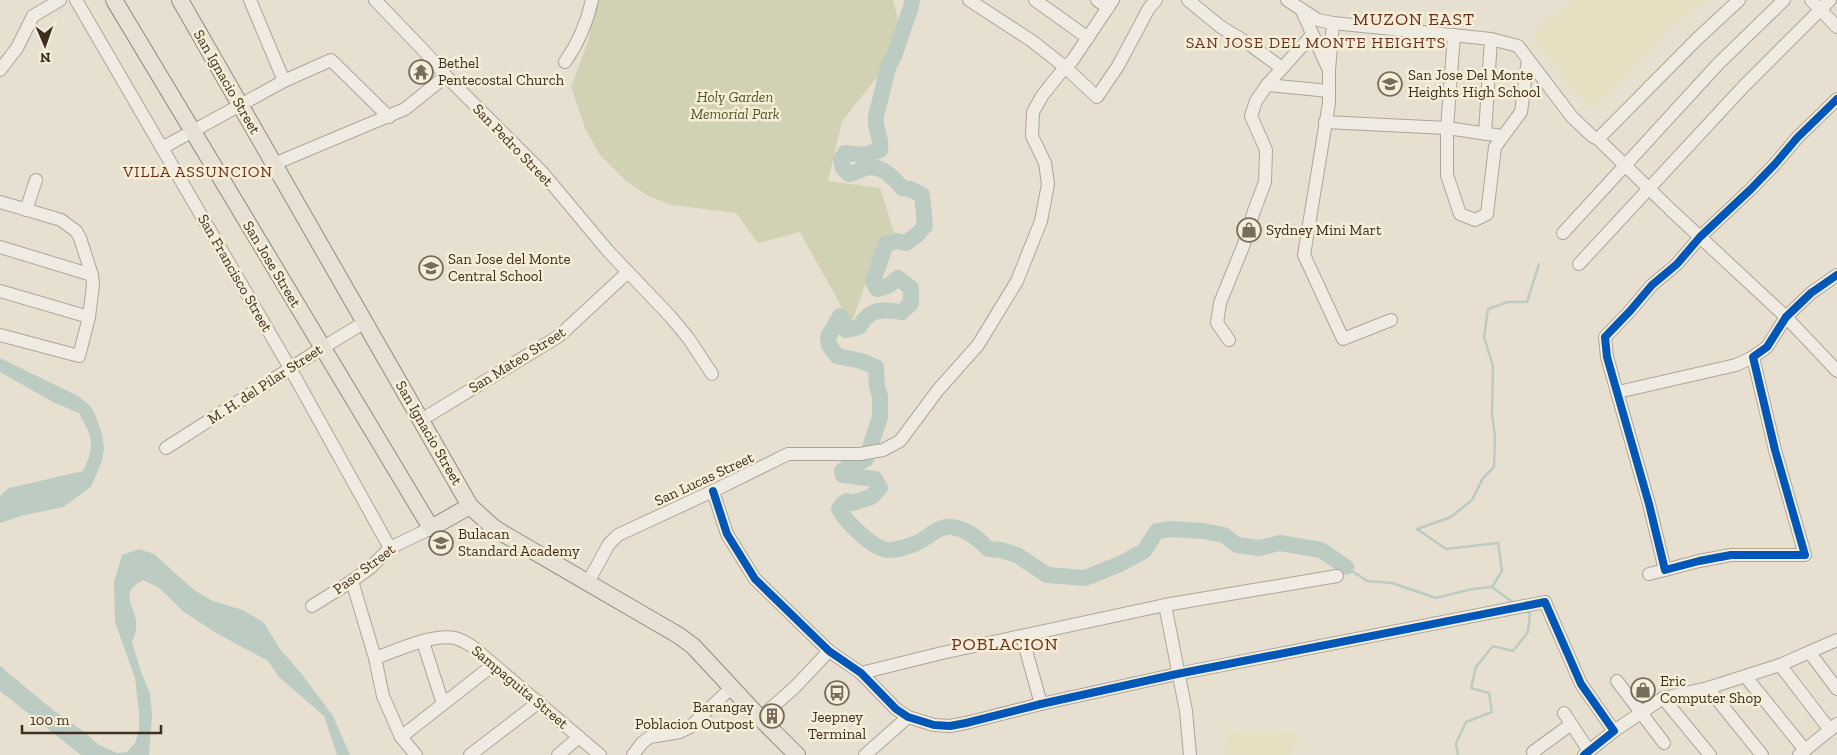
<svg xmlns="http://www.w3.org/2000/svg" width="1837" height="755" font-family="'Zilla Slab',serif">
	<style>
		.farmland { fill: #e6dfc2 }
		.cemetery { fill: #d1d1b3 }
		.water { fill: #bcccc2 }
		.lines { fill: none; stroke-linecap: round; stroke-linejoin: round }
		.stream { stroke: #bcccc2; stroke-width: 2.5 }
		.river { stroke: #bcccc2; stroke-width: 16 }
		.minor-casing { stroke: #ada599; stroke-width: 14 }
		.major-casing { stroke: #928b80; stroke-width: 18 }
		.minor { stroke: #efebe3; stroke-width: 12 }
		.major { stroke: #e6e1d4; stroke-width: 16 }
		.cycleway-casing { stroke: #f7eed8; stroke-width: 11 }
		.cycleway { stroke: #0057b8; stroke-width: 8 }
		.labels { text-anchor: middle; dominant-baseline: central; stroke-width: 5; stroke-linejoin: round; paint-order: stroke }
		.poi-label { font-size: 15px; fill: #3d2e20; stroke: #f7eed8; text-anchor: start }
		.street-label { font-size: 15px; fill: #3d2e20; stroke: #f7eed8 }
		.park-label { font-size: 15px; font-style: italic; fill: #4d5a26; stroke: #f7eed8 }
		.neighbourhood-label { font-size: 16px; letter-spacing: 1px; fill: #6b2e1e; stroke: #f7eed8 }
		.quarter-label { font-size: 18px; letter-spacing: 1px; fill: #6b2e1e; stroke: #f7eed8 }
	</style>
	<rect width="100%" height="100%" fill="#e7e0d1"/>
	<g class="farmland">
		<path d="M1574,0H1708L1673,24L1615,87L1589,110L1530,34L1543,22Z"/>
		<path d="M1228,731L1299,733L1290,755H1224Z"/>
	</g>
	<path class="cemetery" d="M598,0H893L898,20L883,70L842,121L828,181L880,188L895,236L880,244L851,324L800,232L758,243L736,213L672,205L648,196L625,180L600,155L585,128L571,87L589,38Z"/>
	<g class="water">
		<path d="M0,358L78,396L88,404L93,410L102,433L104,448L102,461L91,487L63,507L21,516L0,523V496L9,488L83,471C96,445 92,437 79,413L53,402L0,372Z"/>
		<path d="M139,549L154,554L194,590L213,601L243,610L264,623L280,649L301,673L333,716L350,755H337L324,716L278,676L268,661L216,633L184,612L158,587L143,580C141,582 136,584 133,587C124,598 136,612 136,622C137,629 135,636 132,642L141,672L150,693L152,715L149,755H81L0,691V666L53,710L83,731L99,745L117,753L127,752L135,743L139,730V714L135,678L115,622L114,582L122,555Z"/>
	</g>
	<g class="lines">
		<g class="stream">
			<path d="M1346,567L1367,581L1392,583L1436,598L1472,589L1491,587"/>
			<path d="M1515,604L1492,587L1502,571L1498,543L1446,549L1417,529L1451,517L1472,500L1483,478L1494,467L1495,436L1492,414L1493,366L1484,337L1488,309L1508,302H1527L1539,264"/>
			<path d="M1458,755L1456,743L1466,722L1492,712L1489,693L1471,688L1476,667L1493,646L1513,651L1528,632L1530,614L1526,611"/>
		</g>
		<path class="river" d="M912,0L911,7L894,56L889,65L876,116C874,129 882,136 880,150L864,155L845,153L841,159L843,168L849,174C855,173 859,170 865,168C881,164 893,177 902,188L910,189L922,195L925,226L918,234L906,243L897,241L886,244L873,281L877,289L888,286L898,278L911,288V303L902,312C881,309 870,308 859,327L846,330L840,316L828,337L829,345L837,356L861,361L876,367L877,387L880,396V417L866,459C858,464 849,465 842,471L843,475L875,479L880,488L871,497L852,503L847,501L842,504L839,509C846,522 873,549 888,550C893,551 910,546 914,544C927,540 937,525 952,527C966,529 979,539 988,549L1001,550L1017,555L1047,575L1085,578L1120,564L1144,551L1157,531L1172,529L1203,531L1224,535L1237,545L1259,548L1280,543L1321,550L1346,567"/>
		<g class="minor-casing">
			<g id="minor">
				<path d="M76,0L290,368L390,548"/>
				<path d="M250,0L284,81"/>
				<path d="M375,0L426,53L446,76L542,172L608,251L670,316L689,339L712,374"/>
				<path d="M969,0L1032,41L1065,67L1097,97L1118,66L1149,8L1156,0"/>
				<path d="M1035,0L1088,38"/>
				<path d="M1097,0L1108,8"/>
				<path d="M1188,0L1221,27L1249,44L1282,68"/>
				<path d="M1287,0L1318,20L1333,23L1491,39L1518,46L1572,117L1592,136L1598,139L1672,211L1786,317L1837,371"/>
				<path d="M1811,0L1837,27"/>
				<path d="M1301,9L1329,70"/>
				<path d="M1333,23L1329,70V103L1304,255L1343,339L1391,320"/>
				<path d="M1454,35L1447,128V175L1460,214L1475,220L1487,214L1495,147L1521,112L1528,59"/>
				<path d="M565,62C579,42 587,23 592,0"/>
				<path d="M0,70L17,48L33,16L60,0"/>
				<path d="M1267,85L1329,91"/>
				<path d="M1837,99L1797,138L1775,164L1751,189L1700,237L1677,264L1652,285L1630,311L1605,337L1607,357L1649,504L1665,570L1699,561L1731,555H1805L1775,450L1753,357L1767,347L1786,317L1811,293L1837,275"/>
				<path d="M1325,122L1447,128L1502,136"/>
				<path d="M1485,134L1491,39"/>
				<path d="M1598,139L1696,40L1739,0"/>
				<path d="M162,148L284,81L331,60L389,117"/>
				<path d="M274,164L405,109L446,76"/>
				<path d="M0,202L61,220L76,231L80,238L92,275L93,285L89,317L79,356L0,335"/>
				<path d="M26,210L36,180"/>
				<path d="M1563,233L1719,63L1784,0"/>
				<path d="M0,247L92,275"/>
				<path d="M1579,264L1744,86L1830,0"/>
				<path d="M0,291L89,317"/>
				<path d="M1229,340L1217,323L1220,303L1244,244L1254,211L1265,182L1266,150L1251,116L1256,101L1267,85L1312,35"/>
				<path d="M1618,392L1736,365L1753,357"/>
				<path d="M421,420L559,336L628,272"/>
				<path d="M166,448L322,348L365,322"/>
				<path d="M713,491L727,534L755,579L829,651L861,673L896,709L908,717L934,725L950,726L966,723L1041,704L1177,674L1545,602L1581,684L1614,731L1584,755"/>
				<path d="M1649,574L1665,570"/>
				<path d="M352,581L375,658L383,696L401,737L416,755"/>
				<path d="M587,584L609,544L618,535L713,491L788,454H860L883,450L900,441L938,390L978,345L1017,281L1041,221L1048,184L1045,163L1032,136L1033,112L1042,96L1065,67L1072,61L1113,0"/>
				<path d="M1165,605L1186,711L1190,755"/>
				<path d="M312,606L352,581L370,568L390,548L431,528"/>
				<path d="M1022,636L1041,704"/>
				<path d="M423,642L443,704"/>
				<path d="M1810,653L1837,689"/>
				<path d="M375,658C396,651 433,633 455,638C462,640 467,643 473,647L600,755"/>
				<path d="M1780,665L1830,730"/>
				<path d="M861,673L942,653L1165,605L1337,576"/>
				<path d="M1746,677L1805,750"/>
				<path d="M1617,681L1664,743"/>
				<path d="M1708,688L1780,665L1837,640"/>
				<path d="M1663,698L1710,755"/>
				<path d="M1564,713L1589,751"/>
				<path d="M760,718L795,687L829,651"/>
				<path d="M1614,731L1663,698L1708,688L1762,755"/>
				<path d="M401,737L493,665"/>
				<path d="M1533,752L1570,725"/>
				<path d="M470,755L539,702"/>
				<path d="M558,755L579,737"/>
				<path d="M633,755L642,743L650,737L680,732L690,727L732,687"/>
				<path d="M865,755L908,717"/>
				<path d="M1799,755L1837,724"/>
			</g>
		</g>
		<g class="major-casing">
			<g id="major">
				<path d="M114,0L431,528L470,506"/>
				<path d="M180,0L470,506L493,527L504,534L678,635L693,646L760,718L797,755"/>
			</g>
		</g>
		<use href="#minor" class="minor"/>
		<use href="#major" class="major"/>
		<g class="cycleway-casing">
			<g id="cycleway">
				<path d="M1837,99L1797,138L1775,164L1751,189L1700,237L1677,264L1652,285L1630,311L1605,337L1607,357L1649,504L1665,570L1699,561L1731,555H1805L1775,450L1753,357L1767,347L1786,317L1811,293L1837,275"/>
				<path d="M713,491L727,534L755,579L829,651L861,673L896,709L908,717L934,725L950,726L966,723L1041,704L1177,674L1545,602L1581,684L1614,731L1584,755"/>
			</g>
		</g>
		<use href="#cycleway" class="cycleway"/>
	</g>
	<defs>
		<g id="temple-ring" transform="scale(1.25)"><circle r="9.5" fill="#f7eed8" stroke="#786c5e" stroke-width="1.5"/><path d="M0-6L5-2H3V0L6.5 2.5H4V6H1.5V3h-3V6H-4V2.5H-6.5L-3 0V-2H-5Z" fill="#786c5e"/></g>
		<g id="school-ring" transform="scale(1.25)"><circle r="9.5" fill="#f7eed8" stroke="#786c5e" stroke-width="1.5"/><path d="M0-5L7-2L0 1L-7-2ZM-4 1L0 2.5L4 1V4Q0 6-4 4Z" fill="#786c5e"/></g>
		<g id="shop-ring" transform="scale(1.25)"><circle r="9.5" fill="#f7eed8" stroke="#786c5e" stroke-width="1.5"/><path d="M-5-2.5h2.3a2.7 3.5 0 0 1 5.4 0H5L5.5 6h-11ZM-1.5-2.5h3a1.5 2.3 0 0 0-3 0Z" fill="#786c5e"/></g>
		<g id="bus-ring" transform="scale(1.25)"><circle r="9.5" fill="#f7eed8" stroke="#786c5e" stroke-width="1.5"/><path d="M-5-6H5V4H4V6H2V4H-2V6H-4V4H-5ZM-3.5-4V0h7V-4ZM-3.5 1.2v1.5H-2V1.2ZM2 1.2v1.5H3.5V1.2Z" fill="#786c5e"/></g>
		<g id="building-ring" transform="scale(1.25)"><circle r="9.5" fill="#f7eed8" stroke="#786c5e" stroke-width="1.5"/><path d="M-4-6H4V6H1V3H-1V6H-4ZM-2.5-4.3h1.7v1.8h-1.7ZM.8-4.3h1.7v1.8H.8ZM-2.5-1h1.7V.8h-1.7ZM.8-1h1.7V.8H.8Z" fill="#786c5e"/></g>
	</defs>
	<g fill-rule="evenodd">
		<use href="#temple-ring" x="421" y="72"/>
		<use href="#school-ring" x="1390" y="84"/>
		<use href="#shop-ring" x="1249" y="230"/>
		<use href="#school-ring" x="431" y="268"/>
		<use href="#school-ring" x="441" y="543"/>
		<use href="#shop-ring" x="1643" y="690"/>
		<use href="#bus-ring" x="837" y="693"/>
		<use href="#building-ring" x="772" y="716"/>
	</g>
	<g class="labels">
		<g class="poi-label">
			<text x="438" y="63">Bethel<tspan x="438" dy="17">Pentecostal Church</tspan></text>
			<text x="1408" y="75">San Jose Del Monte<tspan x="1408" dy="17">Heights High School</tspan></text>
			<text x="1266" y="230">Sydney Mini Mart</text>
			<text x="448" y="259">San Jose del Monte<tspan x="448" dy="17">Central School</tspan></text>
			<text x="458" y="534">Bulacan<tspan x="458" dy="17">Standard Academy</tspan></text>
			<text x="1660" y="681">Eric<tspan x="1660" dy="17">Computer Shop</tspan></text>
			<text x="754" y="707" text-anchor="end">Barangay<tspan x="754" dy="17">Poblacion Outpost</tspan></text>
			<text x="837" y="717" text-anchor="middle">Jeepney<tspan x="837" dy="17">Terminal</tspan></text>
		</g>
		<g class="street-label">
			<text transform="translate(227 82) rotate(60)">San Ignacio Street</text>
			<text transform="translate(513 145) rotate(46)">San Pedro Street</text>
			<text transform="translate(272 264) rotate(59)">San Jose Street</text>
			<text transform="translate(235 273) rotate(60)">San Francisco Street</text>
			<text transform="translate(517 360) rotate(-32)">San Mateo Street</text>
			<text transform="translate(265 384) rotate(-33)">M. H. del Pilar Street</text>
			<text transform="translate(429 433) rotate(60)">San Ignacio Street</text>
			<text transform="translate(704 479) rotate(-25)">San Lucas Street</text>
			<text transform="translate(364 569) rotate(-37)">Paso Street</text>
			<text transform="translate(520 687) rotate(40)">Sampaguita Street</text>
		</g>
		<g class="park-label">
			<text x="735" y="97">Holy Garden<tspan x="735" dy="17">Memorial Park</tspan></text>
		</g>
		<g class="neighbourhood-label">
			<text x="1316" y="42">SAN JOSE DEL MONTE HEIGHTS</text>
			<text x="198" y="171">VILLA ASSUNCION</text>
		</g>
		<g class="quarter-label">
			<text x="1414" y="19">MUZON EAST</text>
			<text x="1005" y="644">POBLACION</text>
		</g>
	</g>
	<g transform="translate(45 45) rotate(178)" stroke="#f7eed8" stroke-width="4" paint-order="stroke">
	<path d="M0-4L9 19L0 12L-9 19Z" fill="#3d2e20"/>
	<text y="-8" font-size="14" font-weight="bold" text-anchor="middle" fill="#3d2e20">N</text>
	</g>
	<path d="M22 725v8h139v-8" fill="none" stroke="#3d2e20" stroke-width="2.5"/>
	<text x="30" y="725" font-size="15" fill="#3d2e20" stroke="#f7eed8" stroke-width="4" paint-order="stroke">100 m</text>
</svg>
